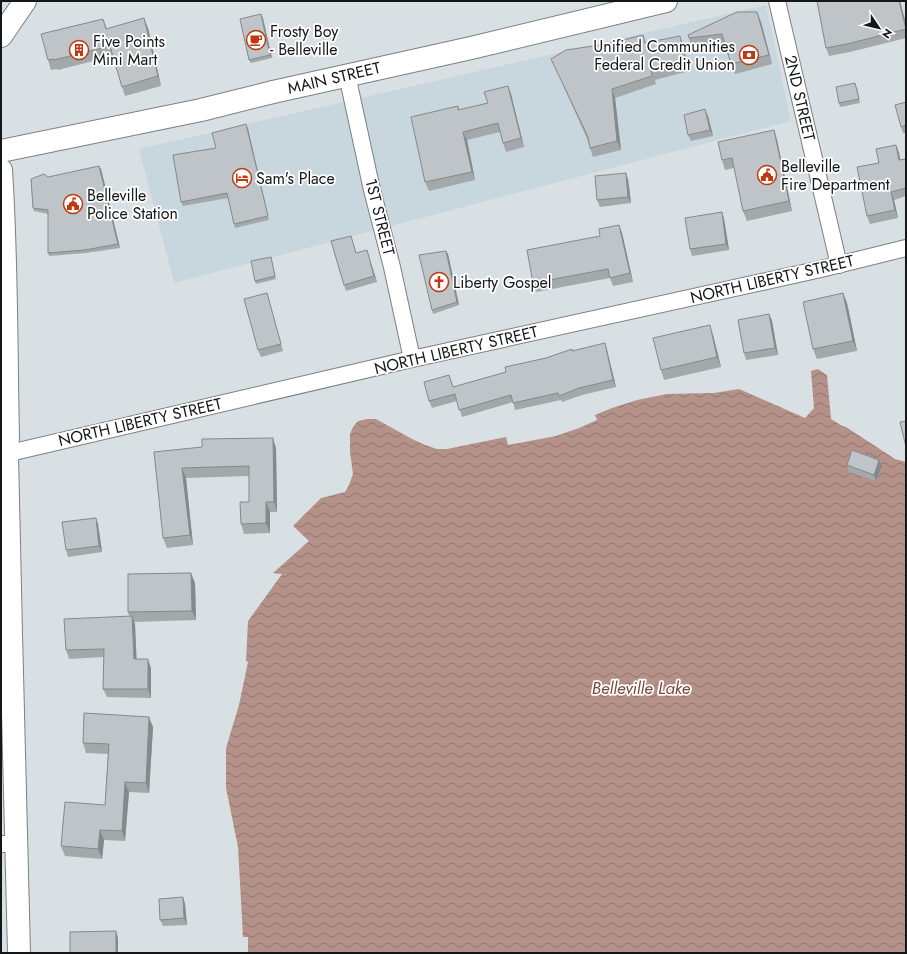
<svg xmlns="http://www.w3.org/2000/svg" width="907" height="954" font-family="Jost,sans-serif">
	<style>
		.built { fill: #c8d6dd }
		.water { fill: url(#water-waves) }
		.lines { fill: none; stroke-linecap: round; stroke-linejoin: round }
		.street-casing { stroke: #7b8083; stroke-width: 18 }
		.secondary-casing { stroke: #7b8083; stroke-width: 24 }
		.street { stroke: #fff; stroke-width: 16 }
		.secondary { stroke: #fff; stroke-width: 22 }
		.wall { fill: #a3a9ab }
		.shaded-wall { fill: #85898b }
		.building { fill: #bec4c7; stroke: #85898b }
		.labels { text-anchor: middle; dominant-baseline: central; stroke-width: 3.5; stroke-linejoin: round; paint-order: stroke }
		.poi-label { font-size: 16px; fill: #141617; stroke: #fff; text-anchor: start }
		.street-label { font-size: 16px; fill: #141617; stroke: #fff }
		.water-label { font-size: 17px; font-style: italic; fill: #7a473a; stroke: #fff }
	</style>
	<defs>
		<pattern id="water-waves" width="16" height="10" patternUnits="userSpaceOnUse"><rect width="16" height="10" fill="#b59289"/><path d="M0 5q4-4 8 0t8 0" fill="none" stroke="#92766f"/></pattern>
	</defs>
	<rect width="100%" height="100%" fill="#d9e0e3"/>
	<path class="built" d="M766,5L791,121L174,283L139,149Z"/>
	<path class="water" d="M818,369L827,375L831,419L842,426L846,427L895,459L906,462V953H248V937H243L238,847L226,788V748L239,705L248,662L246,661L248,621L282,574L273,573L309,541L293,526L321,498L345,492L349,485L353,474L350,452V434L353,427L358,421L367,419H376L412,439L425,445L437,449H447L506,437L508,445L556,436L579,428L597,420L595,415L612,408L637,400L667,394L714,393L739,389L805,418L814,408L811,371Z"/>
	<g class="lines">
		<g class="street-casing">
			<g id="street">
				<path d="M777,1L839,265"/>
				<path d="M347,75L372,190L392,267L412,359"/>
				<path d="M1,455L412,359L821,269L906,248"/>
				<path d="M1,844H16"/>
			</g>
		</g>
		<g class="secondary-casing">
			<g id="secondary">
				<path d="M1,36L25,1"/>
				<path d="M1,151L201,110L273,92L471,48L666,1"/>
				<path d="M1,170C7,259 6,348 8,437L7,454L11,633L19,953"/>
			</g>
		</g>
		<use href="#street" class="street"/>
		<use href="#secondary" class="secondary"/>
	</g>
	<g class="wall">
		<path d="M817,1H900L906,24V38L850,52L829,56L826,48Z"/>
		<path d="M757,12L761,22L772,64L735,74L725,44L692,48L688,35Z"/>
		<path d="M261,14L272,58L251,63L249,60Z"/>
		<path d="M103,19L107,29L148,28L161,86L125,96L122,87L113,56L58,70L57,69L51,70L48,60Z"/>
		<path d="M643,35L646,43L683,45L689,71L655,80L656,84L615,98L621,150L593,157L590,148L588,141L555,67L551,59Z"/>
		<path d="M508,86L511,94L524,147L506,152L503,143L500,132L467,140L475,180L429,191L425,182L458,106L459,110L488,103Z"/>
		<path d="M857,87L860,103L840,107L839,103Z"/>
		<path d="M906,102V133H903L901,127Z"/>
		<path d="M708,116L713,136L691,141L688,135Z"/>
		<path d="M248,129L269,220L235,228L228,198L183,206L181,202L216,148Z"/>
		<path d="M774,130L777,140L792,211L747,221L743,211L734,168L725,170L722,160Z"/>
		<path d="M896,145L899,153L900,160L906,159V196L894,200L898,218L870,224L867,216Z"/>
		<path d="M101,169L120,248L86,253L49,256L48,253V214L34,211L33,208L48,177Z"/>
		<path d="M628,179L631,203L600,207L597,200Z"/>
		<path d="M722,212L724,219L729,250L692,256L690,249Z"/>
		<path d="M619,225L622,233L633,282L613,286L610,278L536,292L533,283L600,236Z"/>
		<path d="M351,236L356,253L367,250L377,282L346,291L344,285Z"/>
		<path d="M448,254L459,305L433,314L432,310Z"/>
		<path d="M271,257L276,279L256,284L255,281Z"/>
		<path d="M843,293L847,303L857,351L817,359L813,349Z"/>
		<path d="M269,300L283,351L261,357L258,350Z"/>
		<path d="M769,314L772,321L778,355L746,360L744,353Z"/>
		<path d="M713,335L721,367L664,380L661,370Z"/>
		<path d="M605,343L607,350L616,387L582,395L562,402L561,400L515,410L513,402L462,417L457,401L432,408L429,401L449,375L453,387L506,372L546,358L572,351Z"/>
		<path d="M276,448L277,512H270V533L244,534L241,524L249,502V476L186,478L193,545L167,548L163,538L154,452Z"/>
		<path d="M879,460L882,466L876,481L849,472L847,465Z"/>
		<path d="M96,518L98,524L102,552L68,557L66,550Z"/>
		<path d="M195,583L196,620L134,622L135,624L136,659L151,668V698L107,697L103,689L104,657L69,659L66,650L129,616L128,612Z"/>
		<path d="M153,727L149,793L129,792L125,841L104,840L102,859L65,856L61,846L105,805L108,754L86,753L83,743Z"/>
		<path d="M183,897L185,904L187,925L163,926L160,920Z"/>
	</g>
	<g class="shaded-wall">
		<path d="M899,1H900L906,24V29Z"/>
		<path d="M757,12L761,22L772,64L769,55Z"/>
		<path d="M261,14L263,18L272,58L270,55Z"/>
		<path d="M144,18L148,28L161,86L158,76Z"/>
		<path d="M680,36L683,45L689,71L686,63Z"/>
		<path d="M508,86L511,94L524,147L521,138Z"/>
		<path d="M612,89L615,98L621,150L617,141Z"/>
		<path d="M705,109L708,116L713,136L710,130Z"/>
		<path d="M246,124L248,129L269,220L268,216Z"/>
		<path d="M774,130L777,140L792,211L789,201Z"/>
		<path d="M463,132L467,140L475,180L472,172Z"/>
		<path d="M896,145L899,153L902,168L899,160Z"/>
		<path d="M99,166L101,169L120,248L118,244Z"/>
		<path d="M626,173L628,179L631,203L628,197Z"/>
		<path d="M891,192L894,200L898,218L895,210Z"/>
		<path d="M722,212L724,219L729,250L726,244Z"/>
		<path d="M619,225L622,233L633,282L630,273Z"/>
		<path d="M367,250L369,257L377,282L374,276Z"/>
		<path d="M446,251L448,254L459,305L457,302Z"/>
		<path d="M843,293L847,303L857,351L853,341Z"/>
		<path d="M769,314L772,321L778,355L775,348Z"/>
		<path d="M710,325L713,335L721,367L717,357Z"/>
		<path d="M605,343L607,350L616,387L613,380Z"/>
		<path d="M273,438L276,448L277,512L274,502Z"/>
		<path d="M879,460L882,466L876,481L874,475Z"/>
		<path d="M182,468L186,478L193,545L190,535Z"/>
		<path d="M266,502L270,512V533L266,523Z"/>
		<path d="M96,518L98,524L102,552L99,546Z"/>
		<path d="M191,573L195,583L196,620L192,611Z"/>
		<path d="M132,616L135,624L137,667L134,659Z"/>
		<path d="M148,659L151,668V698L148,689Z"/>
		<path d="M149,717L153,727L149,793L146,783Z"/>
		<path d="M125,782L129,792L125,841L122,831Z"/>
		<path d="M100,830L104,840L102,859L98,849Z"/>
		<path d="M183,897L185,904L187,925L184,918Z"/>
		<path d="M116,931L118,938V953H116Z"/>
	</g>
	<g class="building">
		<path d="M817,1H899L906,29L847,44L826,48Z"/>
		<path d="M737,12H757L769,55L731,64L722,34L689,38L688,35Z"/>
		<path d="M261,14L270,55L249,60L240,19Z"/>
		<path d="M144,18L158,76L122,87L110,46L54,60V59L48,60L41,34L103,19L106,29Z"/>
		<path d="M643,35L645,43L680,36L686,63L651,71L652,76L612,89L617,141L590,148L588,137L551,59L566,50L607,44Z"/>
		<path d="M855,83L859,99L839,103L836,87Z"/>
		<path d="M508,86L521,138L503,143L498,123L463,132L472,172L425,182L411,117L458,106V110L488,103L484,92Z"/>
		<path d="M906,102V125L901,127L895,105Z"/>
		<path d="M705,109L710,130L688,135L684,115Z"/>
		<path d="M246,124L268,216L234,224L227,193L181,202L173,155L216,148L212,133Z"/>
		<path d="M774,130L789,201L743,211L732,158L722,160L718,142Z"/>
		<path d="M896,145L899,160L906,159V188L891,192L895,210L867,216L857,167L879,163L876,149Z"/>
		<path d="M99,166L118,244L85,250L48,253V210L33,208L31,179L44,174L48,177Z"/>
		<path d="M626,173L628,197L597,200L595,176Z"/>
		<path d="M722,212L726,244L690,249L685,218Z"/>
		<path d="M619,225L630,273L610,278L608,269L533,283L527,250L600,236L599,229Z"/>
		<path d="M351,236L356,253L367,250L374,276L344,285L331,241Z"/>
		<path d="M446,251L457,302L432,310L419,255Z"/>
		<path d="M271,257L275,276L255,281L251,261Z"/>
		<path d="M267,293L281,344L258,350L244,299Z"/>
		<path d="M843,293L853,341L813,349L803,302Z"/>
		<path d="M769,314L775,348L744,353L738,320Z"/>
		<path d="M710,325L717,357L661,370L653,338Z"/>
		<path d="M605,343L613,380L579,388L559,396L558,393L513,403L511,395L459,410L455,394L429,401L424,382L449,375L453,387L506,372L505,367L546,358L572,349V351Z"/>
		<path d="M906,421V447L900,422Z"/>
		<path d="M273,438L274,502H266V523L241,524L240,502H249V466L182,468L190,535L163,538L154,452L202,447V439Z"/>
		<path d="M852,450L879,460L874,475L847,465Z"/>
		<path d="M96,518L99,546L66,550L62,522Z"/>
		<path d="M191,573L192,611L128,612V574Z"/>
		<path d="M132,616L134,659H148V689H103L104,649L66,650L64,619Z"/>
		<path d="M84,713L149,717L146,783L125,782L122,831L100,830L98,849L61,846L65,802L105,805L109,744L83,743Z"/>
		<path d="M183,897L184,918L160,920L159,899Z"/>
		<path d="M116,931V953H70V932Z"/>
	</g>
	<defs>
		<g id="cafe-ring" transform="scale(1)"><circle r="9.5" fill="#fff" stroke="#c13811" stroke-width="1.5"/><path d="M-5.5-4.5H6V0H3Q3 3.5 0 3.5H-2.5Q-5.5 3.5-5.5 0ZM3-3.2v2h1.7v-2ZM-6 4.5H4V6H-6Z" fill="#c13811"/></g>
		<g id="building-ring" transform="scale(1)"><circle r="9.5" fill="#fff" stroke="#c13811" stroke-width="1.5"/><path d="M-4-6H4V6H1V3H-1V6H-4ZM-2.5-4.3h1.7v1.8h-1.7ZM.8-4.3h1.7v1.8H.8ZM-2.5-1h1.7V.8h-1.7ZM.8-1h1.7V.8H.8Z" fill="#c13811"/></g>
		<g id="bank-ring" transform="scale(1)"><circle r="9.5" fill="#fff" stroke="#c13811" stroke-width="1.5"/><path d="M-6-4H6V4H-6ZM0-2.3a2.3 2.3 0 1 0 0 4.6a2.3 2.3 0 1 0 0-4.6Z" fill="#c13811"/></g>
		<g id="civic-ring" transform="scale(1)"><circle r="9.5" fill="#fff" stroke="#c13811" stroke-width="1.5"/><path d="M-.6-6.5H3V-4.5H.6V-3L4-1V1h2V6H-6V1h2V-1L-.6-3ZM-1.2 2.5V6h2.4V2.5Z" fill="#c13811"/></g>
		<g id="hotel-ring" transform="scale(1)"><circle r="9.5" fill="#fff" stroke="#c13811" stroke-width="1.5"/><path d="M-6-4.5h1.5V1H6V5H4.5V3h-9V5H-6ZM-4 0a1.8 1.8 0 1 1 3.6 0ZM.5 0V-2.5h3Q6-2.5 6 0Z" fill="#c13811"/></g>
		<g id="church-ring" transform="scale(1)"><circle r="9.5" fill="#fff" stroke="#c13811" stroke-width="1.5"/><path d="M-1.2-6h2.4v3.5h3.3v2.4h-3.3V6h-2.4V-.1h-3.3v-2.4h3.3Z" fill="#c13811"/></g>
	</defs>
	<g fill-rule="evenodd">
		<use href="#cafe-ring" x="256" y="40"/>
		<use href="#building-ring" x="79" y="50"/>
		<use href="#bank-ring" x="749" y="55"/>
		<use href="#civic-ring" x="767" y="175"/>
		<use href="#hotel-ring" x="242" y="178"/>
		<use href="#civic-ring" x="73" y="204"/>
		<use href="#church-ring" x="439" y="282"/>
	</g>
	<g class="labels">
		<g class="poi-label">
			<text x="270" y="31">Frosty Boy<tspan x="270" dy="18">- Belleville</tspan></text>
			<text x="93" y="41">Five Points<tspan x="93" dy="18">Mini Mart</tspan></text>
			<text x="735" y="46" text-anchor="end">Unified Communities<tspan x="735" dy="18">Federal Credit Union</tspan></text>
			<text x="781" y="166">Belleville<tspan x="781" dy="18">Fire Department</tspan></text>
			<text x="256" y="178">Sam's Place</text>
			<text x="87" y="195">Belleville<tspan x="87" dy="18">Police Station</tspan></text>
			<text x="453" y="282">Liberty Gospel</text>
		</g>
		<g class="street-label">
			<text transform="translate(334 78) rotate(-13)">MAIN STREET</text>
			<text transform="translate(800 98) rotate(77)">2ND STREET</text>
			<text transform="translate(380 217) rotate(76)">1ST STREET</text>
			<text transform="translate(772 279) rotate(-13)">NORTH LIBERTY STREET</text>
			<text transform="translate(456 350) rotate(-13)">NORTH LIBERTY STREET</text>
			<text transform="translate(140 422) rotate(-13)">NORTH LIBERTY STREET</text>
		</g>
		<g class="water-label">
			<text x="641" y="688">Belleville Lake</text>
		</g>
	</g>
	<rect width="907" height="954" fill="none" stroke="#141617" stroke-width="4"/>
	<g transform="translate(879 28) rotate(125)" stroke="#ffffff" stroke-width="3" paint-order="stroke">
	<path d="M0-3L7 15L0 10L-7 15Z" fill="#141617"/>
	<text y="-6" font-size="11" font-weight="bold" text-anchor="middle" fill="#141617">N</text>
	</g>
</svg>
